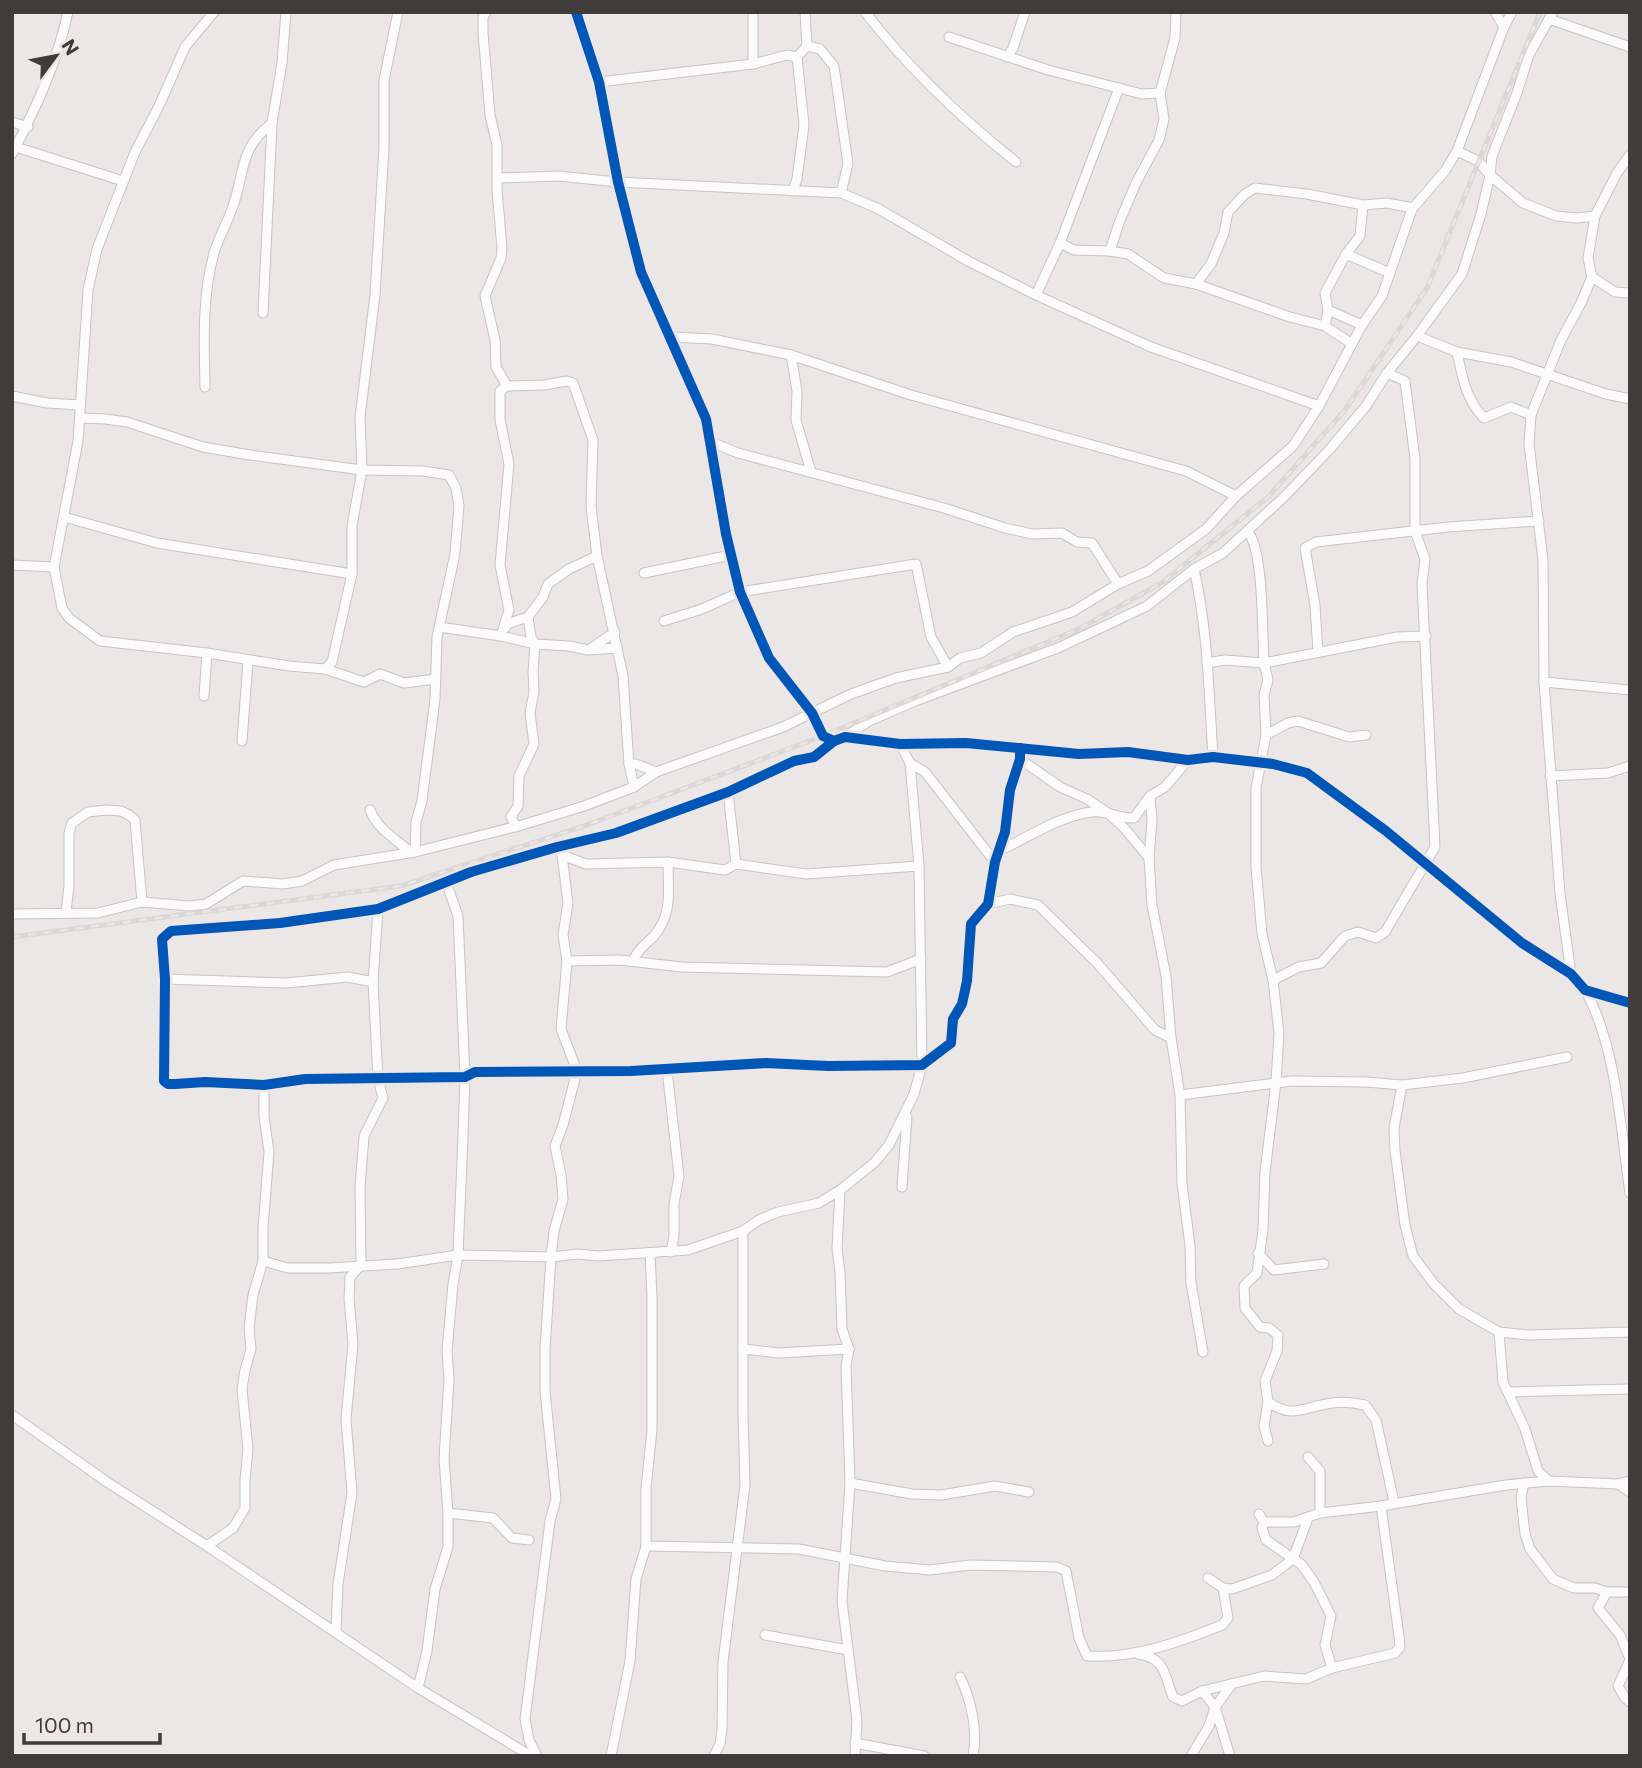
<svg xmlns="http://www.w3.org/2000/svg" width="1642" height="1768" font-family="Commissioner,sans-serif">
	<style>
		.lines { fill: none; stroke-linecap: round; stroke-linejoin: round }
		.minor-casing { stroke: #c7c4c3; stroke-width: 11 }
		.minor { stroke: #fcfbfb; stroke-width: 9 }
		.rail-casing { stroke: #d9d8d7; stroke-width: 5 }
		.rail { stroke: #efe6e4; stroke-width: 2.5; stroke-dasharray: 8; stroke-linecap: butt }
		.cycleway-casing { stroke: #efe6e4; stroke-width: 15 }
		.cycleway { stroke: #0057b8; stroke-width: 10 }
	</style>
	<rect width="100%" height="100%" fill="#ece7e7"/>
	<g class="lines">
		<g class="minor-casing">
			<g id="minor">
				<path d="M214,12L185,47L159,106L135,152L97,249L88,290L78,441L54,567L62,608L69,618L100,641L207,653L289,666L325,669L332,662L352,574"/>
				<path d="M486,12L483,17V33L490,115L497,145V190L502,248L501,258L485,296L495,340L496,367L507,386L500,391V420L509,464L500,565L509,610L501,636"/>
				<path d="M576,12L599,82L618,182L641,272L706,419L726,534L740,592L769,658L812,713L823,736L834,741L845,737L900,744L966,743L1079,754L1128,752L1188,760L1213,757L1273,764L1307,773L1386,831L1522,943L1571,974L1585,990L1630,1003"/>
				<path d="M753,12V64"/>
				<path d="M865,12C908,68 961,118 1016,162"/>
				<path d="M1495,12L1504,27"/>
				<path d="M1549,19L1630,47"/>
				<path d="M949,37L1048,70L1142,94L1160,93"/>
				<path d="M807,46L820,49L834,66L848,164L841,193"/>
				<path d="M1007,57L1013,48L1025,12"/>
				<path d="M599,82L753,64L787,55L797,57L807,46L805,12"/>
				<path d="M12,122L28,127"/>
				<path d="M16,147L123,181"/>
				<path d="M1457,151L1478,161L1490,175L1523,203L1556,216L1577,218L1595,216"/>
				<path d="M12,154C36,108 57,63 68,12"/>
				<path d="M499,178L558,176L618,182L841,193L877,208L968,261L1036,295L1151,347L1319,406"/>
				<path d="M793,191L797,179L804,125L797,57"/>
				<path d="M1363,205L1360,236L1346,254L1390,273"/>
				<path d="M1060,243L1074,250L1110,251L1128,254L1164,278L1196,284L1290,317L1325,326L1352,344"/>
				<path d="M1110,251L1119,223L1136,183L1159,140L1164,119L1160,93L1175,38L1176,12"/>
				<path d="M1592,277L1615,292L1630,293"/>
				<path d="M1196,284L1211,264L1224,233L1228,212L1245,194L1255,188L1307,194L1363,205L1387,203L1413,208"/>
				<path d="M1036,295L1060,243L1119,88"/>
				<path d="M1328,310L1362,325"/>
				<path d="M263,313L272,123L282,63L286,12"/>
				<path d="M1325,326L1328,310L1325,293L1346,254"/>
				<path d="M1417,336L1462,274L1481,214L1490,175L1492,156L1517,93L1529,55L1553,12"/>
				<path d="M671,337L712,339L791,355L911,395L1186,471L1236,496"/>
				<path d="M1457,352C1462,376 1466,400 1484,418L1511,407L1531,415"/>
				<path d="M791,355L797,391L796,420L811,472"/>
				<path d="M507,386L544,385L567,381L573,383L593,440L591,506L597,556L623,676L629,764L634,787"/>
				<path d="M205,387C204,342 202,296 214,253C219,236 229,220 234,203C245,169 240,148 272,123"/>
				<path d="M12,396L47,403L80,405"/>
				<path d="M80,418L105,419L127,422L203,447L250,455L362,470L423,471L449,475L456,488L459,506L455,554L437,637L435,699L422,801L416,822L415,852"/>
				<path d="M711,442L738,453L944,508L1005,528L1032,534L1062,533L1077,542L1092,543L1118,584"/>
				<path d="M64,517L157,543L352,574V526L362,470L360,417L375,295L384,148V80L398,12"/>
				<path d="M1248,532C1264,551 1262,634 1264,663L1268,680L1264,695L1266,735L1256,788V867L1262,934L1273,980L1279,1033L1276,1082L1265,1172L1263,1230L1257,1273L1244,1286L1245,1308L1260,1327L1269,1328L1278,1335L1277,1351L1265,1381L1268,1402C1292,1418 1300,1409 1326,1404C1340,1401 1352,1402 1365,1405L1376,1420L1394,1502"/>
				<path d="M12,565L54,567"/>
				<path d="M1194,569C1208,630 1209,695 1213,757"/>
				<path d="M644,573L731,555"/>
				<path d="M664,621L702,609L740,592L916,564L931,637L948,667"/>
				<path d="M439,627L501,636L535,644L569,646L588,650L617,648"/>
				<path d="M505,628L507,624L528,617L543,597L548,584L569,569L597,556"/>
				<path d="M590,649L615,632"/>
				<path d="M1318,652L1315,605L1305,548L1316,542L1448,527L1539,521"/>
				<path d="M1207,663L1225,660L1264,663L1397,637L1426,636"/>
				<path d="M325,669L364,682L380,674L404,683L436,679"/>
				<path d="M1544,682L1630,690"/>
				<path d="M204,696L207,653"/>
				<path d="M1266,735L1288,723L1298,721L1349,737L1366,735"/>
				<path d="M845,737L869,721L915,701L1058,648L1147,606L1194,569L1223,553L1285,496L1330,449L1366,406L1387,373L1417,336L1457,352L1511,362L1606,394L1630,399"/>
				<path d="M242,741L248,661"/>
				<path d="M834,741L814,757L794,761L728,792L616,833L557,847L471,872L378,909L280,923L171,931L162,939L165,979L164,1081L168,1084H175L205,1082L264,1085L305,1079L465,1077L475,1072L631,1071L766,1063L828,1066L922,1065L951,1043L953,1019L962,1004L967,981L971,924L988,904L995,862L1005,832L1010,790L1020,759V748"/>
				<path d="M1020,759L1060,787L1087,799L1108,813L1125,829L1149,858"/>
				<path d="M1188,760L1165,787L1150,796L1152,821L1149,858L1152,905L1166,976L1171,1038L1180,1095L1182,1183L1190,1246L1191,1283L1203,1352"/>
				<path d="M910,763L925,772L995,862"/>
				<path d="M629,764H636L656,772"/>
				<path d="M1550,776L1608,773L1630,766"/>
				<path d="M370,810C378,830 395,838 410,852"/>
				<path d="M516,827L511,817L518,806L519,776L534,744L530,713L534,692L533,672L535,644L531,637L528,617"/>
				<path d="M999,851C1029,837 1057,817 1091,812C1106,810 1119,819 1134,818L1150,796"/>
				<path d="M562,855L586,864L668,862L725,870L736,864L728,792"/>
				<path d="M736,864L806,874L919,866"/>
				<path d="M988,904L1010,899L1038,905L1098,964L1155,1030L1171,1038"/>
				<path d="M66,912L69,886V833L72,823L88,812L106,810L121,811L129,815L135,820L142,902"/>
				<path d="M12,914L98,913L142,902L189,906L206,904L243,881L283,884L302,881L334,865L415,852L522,825L584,806L634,787L656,772L783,727L851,694L896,678L948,667L960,658L981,653L1013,632L1072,612L1118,584L1148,571L1206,529L1236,496L1293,446L1319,406L1362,325L1382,296L1412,209L1445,171L1457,151L1504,27L1512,12"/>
				<path d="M567,961L619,960L682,967L887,972L921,959"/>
				<path d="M633,961C638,949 645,945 654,936C673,914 668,889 668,862"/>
				<path d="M1571,974L1560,894L1544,682L1543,560L1529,444L1531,415L1561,340L1581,303L1592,277L1588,258L1595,216L1617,173L1630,155"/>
				<path d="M165,979L286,983L348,977L373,982"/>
				<path d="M1273,980L1299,967L1321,963L1345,936L1358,932L1376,938L1385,932L1435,847L1422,584L1425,559L1415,531V459L1405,381L1387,373"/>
				<path d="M1585,990C1616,1044 1621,1131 1630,1193"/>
				<path d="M667,1070L679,1176L674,1204V1236L671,1252"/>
				<path d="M1402,1085L1394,1128L1395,1151L1405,1225L1413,1256L1434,1284L1459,1309L1499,1332L1528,1335L1630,1332"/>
				<path d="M1180,1095L1292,1081L1366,1082L1402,1085L1463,1078L1567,1057"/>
				<path d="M902,1187L907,1117"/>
				<path d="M840,1190L837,1248L840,1272L842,1329L849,1349L846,1366L850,1483L842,1601L857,1721L855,1756"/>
				<path d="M650,1253L652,1297V1430L646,1488V1546L799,1549L885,1566L930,1570L970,1565L1057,1567L1066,1571L1079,1638L1087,1656C1133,1659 1180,1642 1222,1625L1228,1618L1223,1588"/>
				<path d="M1258,1253L1274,1270L1324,1264"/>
				<path d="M263,1261L288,1268H329L397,1264L458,1255L551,1257L578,1254L598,1256L688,1250L743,1231L759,1220L778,1212L819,1203L840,1190L874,1163L889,1145L914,1094L922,1065L919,866L910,763L900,744"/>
				<path d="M1499,1332L1503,1382L1525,1429L1538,1471L1549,1481"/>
				<path d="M743,1349L779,1353L849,1349"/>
				<path d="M1508,1392L1630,1389"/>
				<path d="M1268,1402L1264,1426L1268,1441"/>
				<path d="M12,1415L107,1482L207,1546L418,1688L531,1756"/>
				<path d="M1308,1457L1320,1471V1513"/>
				<path d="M850,1483L912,1494L941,1495L995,1486L1029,1492"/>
				<path d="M1524,1483L1521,1498L1525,1534L1530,1549L1553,1579L1574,1588H1595L1607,1592H1630"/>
				<path d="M1618,1484L1630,1492"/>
				<path d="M448,1513L493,1518L512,1538L529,1540"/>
				<path d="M1259,1514L1264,1522H1294L1320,1513L1381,1506L1506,1485L1549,1481L1618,1484L1630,1481"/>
				<path d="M1264,1522L1262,1528L1266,1540L1301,1564L1314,1582L1331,1616L1325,1645L1332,1668"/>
				<path d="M207,1546L233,1528L245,1508V1480L248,1449L242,1389L245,1370L251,1349L249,1328L253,1295L263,1261V1228L269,1152L264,1116V1085"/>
				<path d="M1208,1578L1223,1588L1232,1589L1272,1575L1293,1559L1308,1518"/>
				<path d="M1607,1592L1598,1608L1620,1635L1630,1659"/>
				<path d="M336,1631L338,1584L352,1493L346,1419L353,1344L349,1299L350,1277L361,1265L360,1187L364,1136L383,1098L378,1079L373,982L378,909"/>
				<path d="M765,1635L848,1650"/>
				<path d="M1138,1654C1166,1658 1164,1675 1173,1697L1182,1701L1202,1691L1264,1676L1306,1679L1332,1668L1395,1653L1400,1647L1399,1636L1381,1506"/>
				<path d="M1630,1660L1618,1686L1625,1698L1630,1702"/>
				<path d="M960,1677C971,1699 978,1731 973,1756"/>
				<path d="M418,1688L427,1651L435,1589L448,1547V1513L444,1459L449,1379L447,1351L453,1284L458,1255L463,1136L465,1077L458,916L446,882"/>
				<path d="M1202,1691L1215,1707L1230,1756"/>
				<path d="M855,1743L924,1756"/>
				<path d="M537,1756L529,1740L525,1719L550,1521L556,1499L545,1391V1349L551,1257L554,1231L563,1199L561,1175L555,1146L563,1125L577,1071L561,1029L567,961L563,935L568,903L562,855L557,847"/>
				<path d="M611,1756L630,1661L636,1579L646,1546"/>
				<path d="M714,1756L720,1744L722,1730L723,1662L745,1485L743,1414V1231"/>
				<path d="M1191,1756L1209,1726L1215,1707L1232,1684"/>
			</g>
		</g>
		<use href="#minor" class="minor"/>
		<g class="rail-casing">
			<path id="rail" d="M12,937L401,886L587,825L823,736L1079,629L1163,582L1268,497L1345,410L1427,288L1540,12"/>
		</g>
		<use href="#rail" class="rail"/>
		<g class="cycleway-casing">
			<g id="cycleway">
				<path d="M576,12L599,82L618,182L641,272L706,419L726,534L740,592L769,658L812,713L823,736L834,741L845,737L900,744L966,743L1079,754L1128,752L1188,760L1213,757L1273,764L1307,773L1386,831L1522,943L1571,974L1585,990L1630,1003"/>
				<path d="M834,741L814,757L794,761L728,792L616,833L557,847L471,872L378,909L280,923L171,931L162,939L165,979L164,1081L168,1084H175L205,1082L264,1085L305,1079L465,1077L475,1072L631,1071L766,1063L828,1066L922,1065L951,1043L953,1019L962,1004L967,981L971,924L988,904L995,862L1005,832L1010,790L1020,759V748"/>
			</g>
		</g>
		<use href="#cycleway" class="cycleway"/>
	</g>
	<rect width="1642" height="1768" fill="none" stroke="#3f3c3b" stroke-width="28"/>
	<g transform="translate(56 56) rotate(58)" stroke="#efe6e4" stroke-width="5" paint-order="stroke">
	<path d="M0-5L12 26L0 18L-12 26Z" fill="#3f3c3b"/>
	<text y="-10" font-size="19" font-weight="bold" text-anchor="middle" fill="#3f3c3b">N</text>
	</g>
	<path d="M24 1733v10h136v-10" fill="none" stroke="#3f3c3b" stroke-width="3.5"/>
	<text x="35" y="1733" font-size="21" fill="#3f3c3b" stroke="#efe6e4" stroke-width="5" paint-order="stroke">100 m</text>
</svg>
